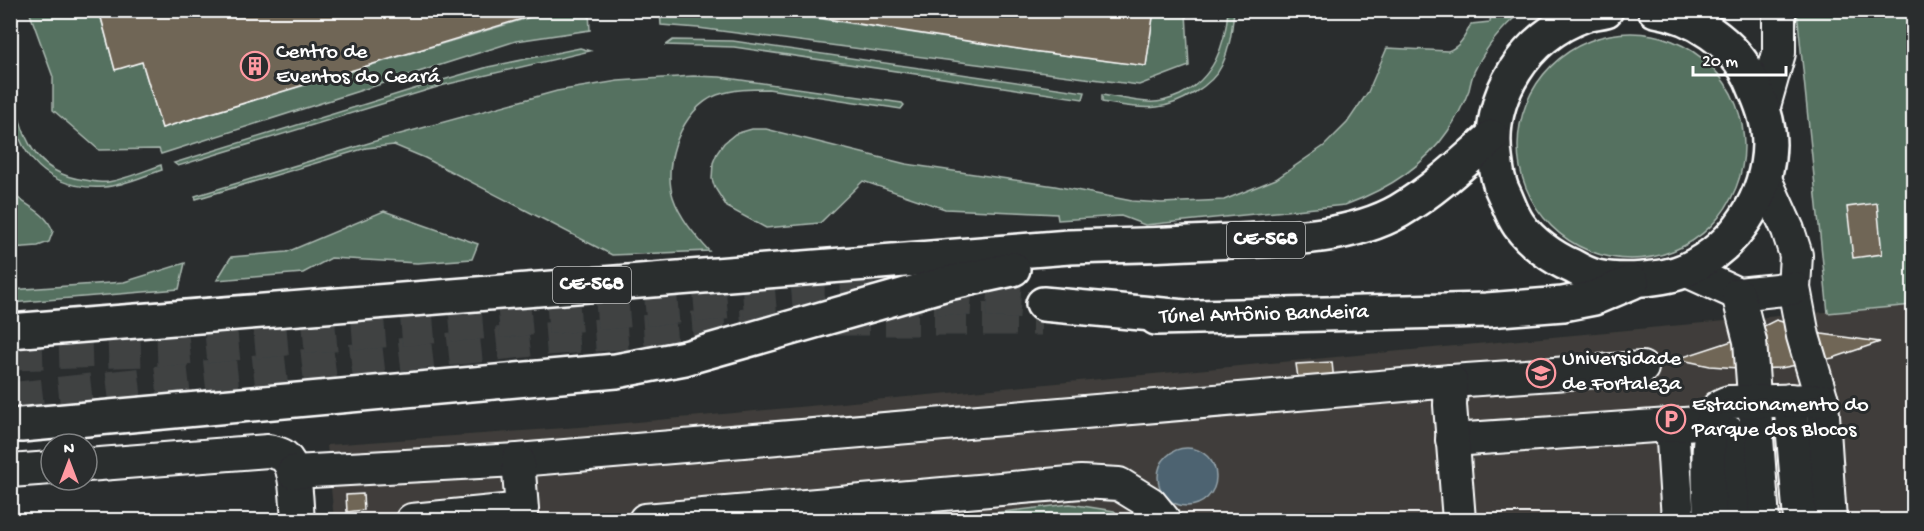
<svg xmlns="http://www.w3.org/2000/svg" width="1924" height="531" font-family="'Gochi Hand',sans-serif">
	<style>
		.built { fill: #3f3e3a }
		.green { fill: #557160; stroke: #aab8b0; stroke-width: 1.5 }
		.water { fill: #4d6471; stroke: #94a2aa; stroke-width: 1.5 }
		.building { fill: #6f6656; stroke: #fff; stroke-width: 1.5 }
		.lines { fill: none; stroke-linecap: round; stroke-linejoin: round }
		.major-tunnel { stroke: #3f4243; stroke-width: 33; stroke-dasharray: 33 16; stroke-linecap: butt }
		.highway-tunnel { stroke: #3f4243; stroke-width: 33; stroke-dasharray: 33 16; stroke-linecap: butt }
		.minor-casing { stroke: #fff; stroke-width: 36 }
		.major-casing { stroke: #fff; stroke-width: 38 }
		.highway-casing { stroke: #fff; stroke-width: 38 }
		.path { stroke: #fff; stroke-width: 4; stroke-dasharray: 4.5 4.5; stroke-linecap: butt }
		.minor { stroke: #2a2d2e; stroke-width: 32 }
		.major { stroke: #2a2d2e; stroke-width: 33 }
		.highway { stroke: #2a2d2e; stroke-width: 33 }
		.labels { text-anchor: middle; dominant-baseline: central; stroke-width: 6; stroke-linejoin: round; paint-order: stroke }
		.shield { fill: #2a2d2e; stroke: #bfc0c0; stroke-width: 1.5 }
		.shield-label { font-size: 21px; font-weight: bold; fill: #fff }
		.poi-label { font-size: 22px; fill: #fff; stroke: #2a2d2e; text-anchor: start }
		.street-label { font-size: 22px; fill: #fff; stroke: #2a2d2e }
	</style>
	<rect width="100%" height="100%" fill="#2a2d2e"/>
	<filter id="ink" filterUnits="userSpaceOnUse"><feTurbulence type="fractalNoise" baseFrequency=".0167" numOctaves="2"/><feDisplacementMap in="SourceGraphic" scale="12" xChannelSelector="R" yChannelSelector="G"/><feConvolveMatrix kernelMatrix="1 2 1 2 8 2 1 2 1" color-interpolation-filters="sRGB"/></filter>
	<g filter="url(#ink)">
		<path class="built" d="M1913,305V520H334L327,445L593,426L1800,314Z"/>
		<g class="green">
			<path d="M29,11H99L115,69L142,62L162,128L551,11H589L590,30L516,41L161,154L159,149L99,150L53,110V77Z"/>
			<path d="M660,11H770L1032,51L1146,66L1154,11H1192L1186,13L1189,66L1139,85L698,28L661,25Z"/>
			<path d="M1228,11H1234C1232,29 1230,48 1222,65C1213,85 1179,105 1157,107C1139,109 1120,105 1102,102V95C1117,97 1133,101 1148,102C1159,103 1171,99 1180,95C1214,78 1225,46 1228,11Z"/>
			<path d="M1491,11H1522C1503,27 1487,45 1476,68C1472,74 1471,82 1469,90C1464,103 1456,119 1448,131C1423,168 1386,190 1345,205L1145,225L1121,216L1058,220L1057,214L945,209L863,181L820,223L766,228L727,207L715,188L712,179L713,163L717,153L724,143L735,134L752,129H766L906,164L1055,186L1132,201L1162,203L1224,200L1276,179L1324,146L1347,123L1368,92L1387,48L1448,51C1461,46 1465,36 1471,24L1490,22Z"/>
			<path d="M1797,11H1913V305L1828,313Z"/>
			<circle cx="1631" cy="146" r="113"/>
			<path d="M673,40L733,41L1085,92L1083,99L734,47L666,45Z"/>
			<path d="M580,48L590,51L444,85L178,166L174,163L443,80L488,67Z"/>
			<path d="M693,76L720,77L902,103L904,105L901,109L895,108L768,89C751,89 734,89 717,95C682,108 662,163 673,197C680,218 695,235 709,251L612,255L425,158L394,145L366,148L196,199L195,196L382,139L557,91L618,81Z"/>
			<path d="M11,86C22,132 30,173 85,180C92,181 101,183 108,182C126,179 144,171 161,165L162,170C143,176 123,186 104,187C39,191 10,145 11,86Z"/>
			<path d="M10,191C24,206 45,210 53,231L49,242L38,246L11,248Z"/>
			<path d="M384,211L478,244L472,259L417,263L331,258L303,273L217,280L231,257L287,252Z"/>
			<path d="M185,263L179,289L11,303V290L124,282Z"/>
			<path d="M1070,504L1114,511L1124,520H936Z"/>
		</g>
		<circle class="water" cx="1187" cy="477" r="29"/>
		<g class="building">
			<path d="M99,10H551L162,128L142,62L115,70Z"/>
			<path d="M770,10H1154L1146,66L1032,51Z"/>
			<path d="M1877,203L1882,254L1853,258L1847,207Z"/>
			<path d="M1776,320L1822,334L1880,342L1833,358L1781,368L1752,369L1710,366L1677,359L1738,339Z"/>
			<path d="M1332,362L1334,382L1299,385L1296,364Z"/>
			<path d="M363,494L364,510L347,512L346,495Z"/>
		</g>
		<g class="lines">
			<g class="major-tunnel">
				<path d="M836,319H1041"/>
				<path d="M10,399L532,340L788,321"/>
			</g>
			<path class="highway-tunnel" d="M10,354L183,349L286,339L822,295H898L1043,304"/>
			<g class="minor-casing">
				<g id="minor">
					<path d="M1764,106L1779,53V10"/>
					<path d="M1765,179L1788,230L1796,255L1794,288L1803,336L1822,400L1830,520"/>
					<path d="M1685,270L1738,294L1794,288"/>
					<path d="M1738,294L1750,341L1763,520"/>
					<path d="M1451,381L1642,368"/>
					<path d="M1790,400L1800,520"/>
					<path d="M1672,425L1678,520"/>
					<path d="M1730,433L1733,520"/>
					<path d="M1452,440L1713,422"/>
					<path d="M87,465L268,451C272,452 278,453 282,455C298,465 296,503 298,520"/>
					<path d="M10,471L51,468"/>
					<path d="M293,472L518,460L1451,381L1450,405L1459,520"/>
					<path d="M412,520L522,509L518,460"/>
					<path d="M645,520L1081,482L1119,484L1150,503L1164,520"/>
					<path d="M1710,520C1709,495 1705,435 1715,413C1717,406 1723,404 1729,402L1822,400"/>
				</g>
			</g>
			<g class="major-casing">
				<g id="major">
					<path d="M1606,10C1599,12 1591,12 1584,15C1526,36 1487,96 1495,157C1497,172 1498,183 1505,196C1509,205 1513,217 1519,225C1531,242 1553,258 1572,266C1579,270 1588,275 1597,277C1620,282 1664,280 1686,270C1735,247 1768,198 1769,144C1769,120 1760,100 1751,79C1734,43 1694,16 1655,10"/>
					<path id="s1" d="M1156,318L1487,310L1563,304L1594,298L1632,282"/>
				</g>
			</g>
			<g class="highway-casing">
				<g id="highway">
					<path d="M1043,304L1185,317"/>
					<path d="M10,331L1069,247C1124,246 1179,244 1234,241C1286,239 1352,238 1399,211C1433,191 1463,163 1492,137"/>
					<path d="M21,425L616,371L685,358L944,284L1013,269"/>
				</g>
			</g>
			<path class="path" d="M1064,520L1075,516"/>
			<use href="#minor" class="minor"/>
			<use href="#major" class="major"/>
			<use href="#highway" class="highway"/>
		</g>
	</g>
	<defs>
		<g id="building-ring" transform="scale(1.5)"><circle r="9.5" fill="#2a2d2e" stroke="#ff9aa2" stroke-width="1.5"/><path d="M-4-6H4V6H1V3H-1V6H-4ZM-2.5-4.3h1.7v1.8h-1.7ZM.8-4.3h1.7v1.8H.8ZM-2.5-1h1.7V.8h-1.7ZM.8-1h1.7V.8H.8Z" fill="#ff9aa2"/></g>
		<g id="university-ring" transform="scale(1.5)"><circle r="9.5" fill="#2a2d2e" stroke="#ff9aa2" stroke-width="1.5"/><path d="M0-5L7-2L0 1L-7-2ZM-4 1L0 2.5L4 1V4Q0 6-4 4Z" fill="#ff9aa2"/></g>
		<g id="parking-ring" transform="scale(1.5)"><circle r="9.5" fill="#2a2d2e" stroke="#ff9aa2" stroke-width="1.5"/><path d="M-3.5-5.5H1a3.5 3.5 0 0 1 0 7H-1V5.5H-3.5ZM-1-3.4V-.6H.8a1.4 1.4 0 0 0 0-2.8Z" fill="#ff9aa2"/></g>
	</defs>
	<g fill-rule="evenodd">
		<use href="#building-ring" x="255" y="66"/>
		<use href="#university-ring" x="1541" y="373"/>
		<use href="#parking-ring" x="1671" y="419"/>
	</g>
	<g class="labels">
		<g class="shield">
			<rect x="1227" y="222" width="78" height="36" rx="4.5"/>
			<rect x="553" y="267" width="78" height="36" rx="4.5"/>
		</g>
		<g class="shield-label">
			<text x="1266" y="240">CE-568</text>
			<text x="592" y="285">CE-568</text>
		</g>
		<g class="poi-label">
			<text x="276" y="53">Centro de<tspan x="276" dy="25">Eventos do Ceará</tspan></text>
			<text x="1562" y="360">Universidade<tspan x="1562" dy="25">de Fortaleza</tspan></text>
			<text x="1692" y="406">Estacionamento do<tspan x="1692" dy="25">Parque dos Blocos</tspan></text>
		</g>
		<g class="street-label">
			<text stroke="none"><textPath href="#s1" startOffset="108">Túnel Antônio Bandeira</textPath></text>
		</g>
	</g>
	<rect width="1924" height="531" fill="none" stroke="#2a2d2e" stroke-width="36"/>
	<rect x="18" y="18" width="1888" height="495" fill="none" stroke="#fff" stroke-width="2" filter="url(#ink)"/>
	<g transform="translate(69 462)"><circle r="28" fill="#2a2d2e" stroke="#7f8182" stroke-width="1.5"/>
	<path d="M0-4.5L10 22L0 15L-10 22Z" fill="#ff9aa2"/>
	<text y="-9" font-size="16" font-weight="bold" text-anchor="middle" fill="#ffffff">N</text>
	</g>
	<path d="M1693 66v9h93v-9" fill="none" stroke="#ffffff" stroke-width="3"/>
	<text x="1702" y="66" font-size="18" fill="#ffffff" stroke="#2a2d2e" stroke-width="4.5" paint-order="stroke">20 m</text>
</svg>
